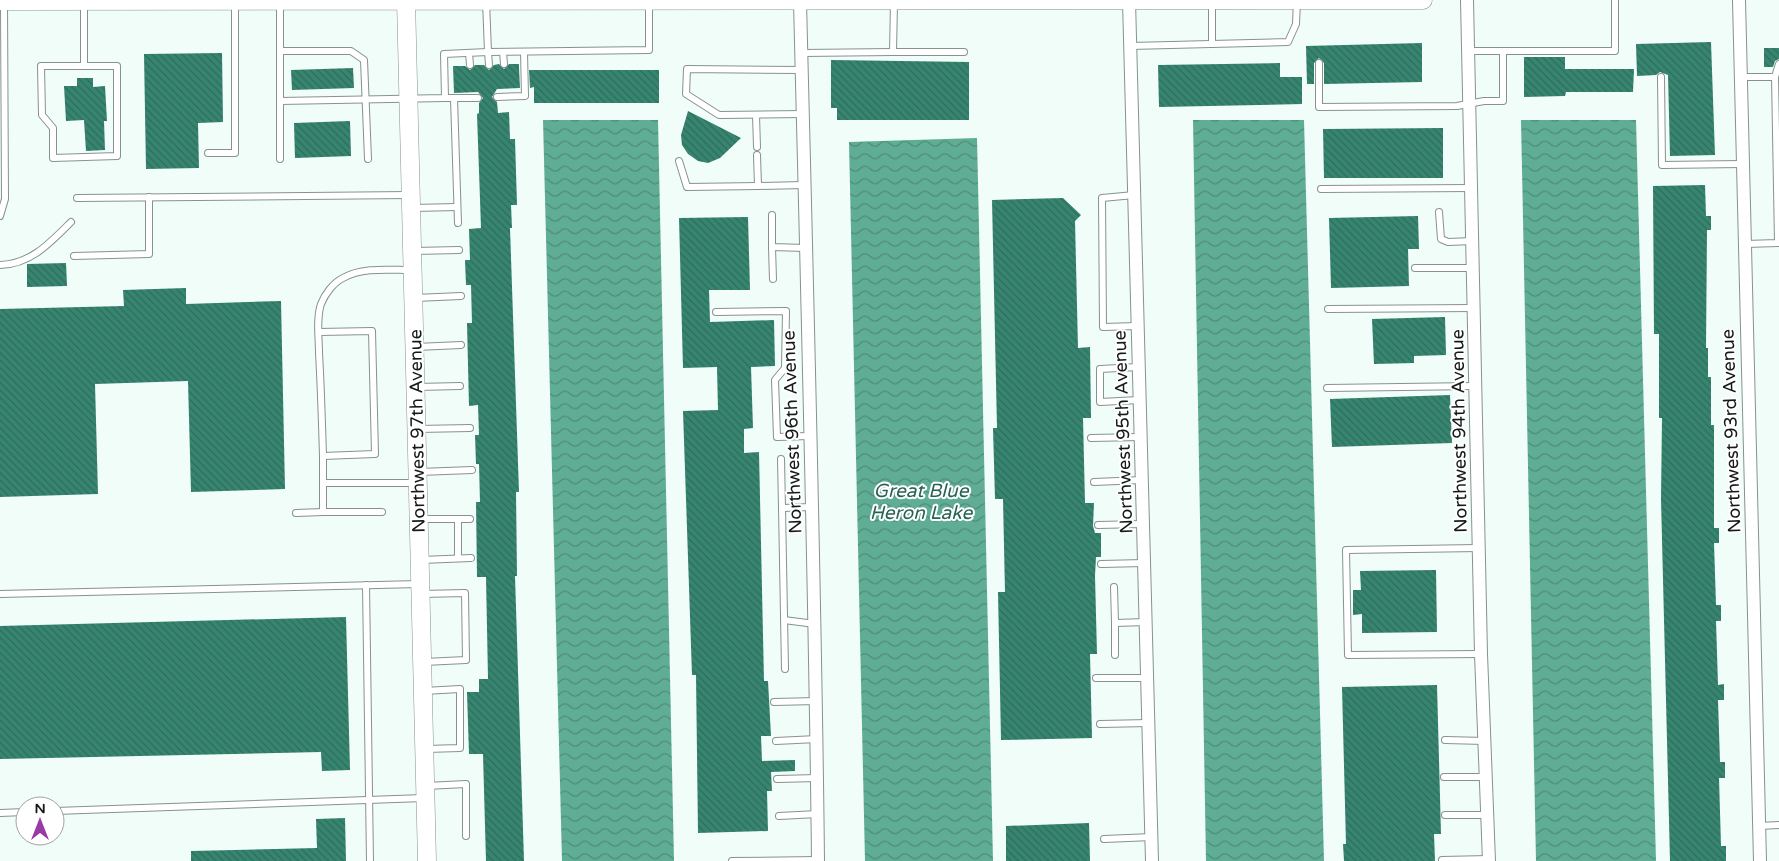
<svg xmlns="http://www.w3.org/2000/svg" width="1779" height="861" font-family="'Varela Round',sans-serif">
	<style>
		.water { fill: url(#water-waves) }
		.building { fill: url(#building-back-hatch) }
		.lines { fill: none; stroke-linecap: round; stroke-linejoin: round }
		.lane-casing { stroke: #87928e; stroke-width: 8 }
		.street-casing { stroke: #87928e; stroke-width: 14 }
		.secondary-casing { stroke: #87928e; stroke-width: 19 }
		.lane { stroke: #fff; stroke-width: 6 }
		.street { stroke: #fff; stroke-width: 12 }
		.secondary { stroke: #fff; stroke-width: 18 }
		.labels { text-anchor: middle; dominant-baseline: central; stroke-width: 4; stroke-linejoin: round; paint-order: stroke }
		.street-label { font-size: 18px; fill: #151918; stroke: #fff }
		.water-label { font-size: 19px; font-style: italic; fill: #266352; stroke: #fff }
	</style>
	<defs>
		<pattern id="water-waves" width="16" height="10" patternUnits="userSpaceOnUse" patternTransform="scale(1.25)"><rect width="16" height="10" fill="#60ad96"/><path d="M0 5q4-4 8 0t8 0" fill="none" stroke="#4e8c79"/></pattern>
		<pattern id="building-back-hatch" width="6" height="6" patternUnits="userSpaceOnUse" patternTransform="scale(1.25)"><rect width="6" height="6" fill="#378570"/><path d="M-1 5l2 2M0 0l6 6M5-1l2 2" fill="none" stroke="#2d6c5b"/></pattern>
	</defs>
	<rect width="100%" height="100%" fill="#f0fdf8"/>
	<g class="water">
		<path d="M543,120H658L674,861H562Z"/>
		<path d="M1193,120H1304L1324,861H1206Z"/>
		<path d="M1521,120H1636L1656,861H1536Z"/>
		<path d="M977,138L993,861H865L849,142Z"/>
	</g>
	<g class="building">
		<path d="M1711,42L1715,155L1670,156L1668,75L1660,72L1656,75L1637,76L1636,44Z"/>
		<path d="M1422,43V82L1324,84V63L1319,58L1314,63V84H1307L1306,46Z"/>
		<path d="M1764,48H1779V59L1775,61L1773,67H1764Z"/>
		<path d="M222,53L223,122L198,123L199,168L146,169L144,54Z"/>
		<path d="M1524,57H1565V69H1634L1633,92H1566L1565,96L1524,97Z"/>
		<path d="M831,60L969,62V120H837V108H831Z"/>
		<path d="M1280,63V77H1302V104L1159,107L1158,65Z"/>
		<path d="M499,64L504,69L509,64H519V68L520,88L497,89L492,97L497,102L498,113L509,112L510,139H515L517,205H511L512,228H510L519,492H516L517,576H515L524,861H486L483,754H469L467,692H479V679H488L486,577H477L476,502H480L479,464H476L475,435H479L478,405L469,406L467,323H472L471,285H466L465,260H470L469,229L481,228L477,114L479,113V103L483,98L478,92L454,93L453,66H465L470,70L475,65H484L489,70L494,65Z"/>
		<path d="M353,68L354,88L292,90L291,70Z"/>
		<path d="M529,70H659V103H534V87L530,88Z"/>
		<path d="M77,78H93V87L105,86L107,121H104L105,150L86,151L84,120L66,121L64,86H77Z"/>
		<path d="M688,111L741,138L720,158L708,163L698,161L688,154L682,145L681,135Z"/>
		<path d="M350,121L351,156L295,158L294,123Z"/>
		<path d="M1443,128V178H1324L1323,129Z"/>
		<path d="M1705,185L1706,216H1711V230H1707L1706,348H1708V377H1711V425H1714V528H1719V543H1714L1716,605H1721V621H1716L1718,685L1724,684V700H1718L1720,762H1725V778H1719L1721,846H1726V861H1670L1661,499L1662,418H1659V334H1654L1653,186Z"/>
		<path d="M1063,198L1081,215L1075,221L1078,348L1090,347L1091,418H1083L1085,503H1094L1093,526L1095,533H1101V557H1096L1095,576L1097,654H1090L1092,738L1001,740L998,592H1005L1003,499H995L993,428H997L992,200Z"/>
		<path d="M1418,216L1419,249H1408L1409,286L1331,288L1329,218Z"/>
		<path d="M748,217L750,290H709L710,322L774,320L775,366L751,367L753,428L744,429V453L759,452L764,681H768L771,736H761L762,761L795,760V771L771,772L772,791H767L768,831L698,833L696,675H692L683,411L718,410L717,367L683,368L679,218Z"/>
		<path d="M66,263L67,286L27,287V264Z"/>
		<path d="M186,288V304L281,301L285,489L191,492L188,381L95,384L98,494L0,497V309L124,306L123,290Z"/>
		<path d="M1445,317L1446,355L1414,356V363L1374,364L1372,319Z"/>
		<path d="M1450,395L1452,443L1332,447L1330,399Z"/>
		<path d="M1436,570L1437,632L1362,633V614L1353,615V590H1361L1360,571Z"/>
		<path d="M346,617L350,770L322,771L321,752L0,759V626Z"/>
		<path d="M1437,685L1441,834H1434L1435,861H1344L1343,844H1346L1342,687Z"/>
		<path d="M345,818L346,861H191V851L317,848L316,819Z"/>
		<path d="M1089,823L1090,861H1006V826Z"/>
	</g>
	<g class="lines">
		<g class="lane-casing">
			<g id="lane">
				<path d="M486,1L488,52L649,50V3"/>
				<path d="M84,2V66H117V156L53,158V128L42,115L41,66H84"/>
				<path d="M280,2V159"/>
				<path d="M894,2L893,52H964"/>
				<path d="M1212,44V1"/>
				<path d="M1130,46L1288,42L1296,24L1297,1"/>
				<path d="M280,51H351L364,60L368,159"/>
				<path d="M1468,51H1615V0"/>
				<path d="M503,52L504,64"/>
				<path d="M469,53L470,65"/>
				<path d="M802,53L893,52"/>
				<path d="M1319,63V107L1457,106L1484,101H1503V51"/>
				<path d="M802,70L687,69L686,94L719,115L803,114"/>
				<path d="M1661,77L1662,165L1742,164"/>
				<path d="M1740,77H1775L1778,243L1745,244"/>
				<path d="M1775,77L1779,64"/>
				<path d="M497,97L525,96L524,52"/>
				<path d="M445,98H454L458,223"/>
				<path d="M454,98H478"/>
				<path d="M280,101L445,98L444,54L488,52L489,65"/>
				<path d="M756,115L757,147"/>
				<path d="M208,153H235V2"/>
				<path d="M757,155L758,186L804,185"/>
				<path d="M679,161L687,187L758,186"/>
				<path d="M1321,189L1471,188"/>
				<path d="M1134,195L1102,198L1103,327L1137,326"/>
				<path d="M77,198L410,195"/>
				<path d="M413,208L457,207"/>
				<path d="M1439,212L1441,239L1448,242L1473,241"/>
				<path d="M772,215V247L805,248"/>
				<path d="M0,216L5,199L4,3"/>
				<path d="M772,247L773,279"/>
				<path d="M414,251L459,250"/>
				<path d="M74,256L149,254V197"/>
				<path d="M0,265C31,264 50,243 71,222"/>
				<path d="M1415,268H1473"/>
				<path d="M415,298L461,296"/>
				<path d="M1328,309L1474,308"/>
				<path d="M716,312L786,311L785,368L775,380L777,437L809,436"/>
				<path d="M319,332L372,331L375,454L323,456C322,422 321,388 319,353C319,338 316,319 321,304C325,294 333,283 343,278C363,267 388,270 410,270"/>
				<path d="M416,347L461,345"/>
				<path d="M1138,367L1100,369V402L1139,400"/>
				<path d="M417,387L460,386"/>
				<path d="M1327,388L1476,386"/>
				<path d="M418,429L470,428"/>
				<path d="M1091,438L1140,437"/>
				<path d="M781,459L782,508L812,507"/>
				<path d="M419,472L472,470"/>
				<path d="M1094,482L1142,480"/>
				<path d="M323,483V456"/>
				<path d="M782,508L785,669"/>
				<path d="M382,512H323V483H417"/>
				<path d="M296,513L323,512"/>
				<path d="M420,519H470"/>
				<path d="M458,519V558"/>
				<path d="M1098,525L1143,524"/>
				<path d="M1479,548L1346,550L1348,655L1481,654"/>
				<path d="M421,560L471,558"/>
				<path d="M1101,564L1144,563"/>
				<path d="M366,585L370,861"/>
				<path d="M1114,587L1115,623L1146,622"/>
				<path d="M0,594L419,584"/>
				<path d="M422,594L465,593L466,660L424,662"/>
				<path d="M784,620L815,624"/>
				<path d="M1115,623V655"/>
				<path d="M1096,678H1148"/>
				<path d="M424,691L460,689V748L426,749"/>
				<path d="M774,702L817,701"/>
				<path d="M1100,724L1149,723"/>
				<path d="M1445,740L1485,741"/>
				<path d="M776,741L817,739"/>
				<path d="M1444,777H1487"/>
				<path d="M777,779L818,778"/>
				<path d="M426,786L466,784V836"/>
				<path d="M55,811L424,798"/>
				<path d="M0,813L25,812"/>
				<path d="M1445,815H1488"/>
				<path d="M779,816L818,814"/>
				<path d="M1759,826L1779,825"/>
				<path d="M1104,839L1152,837"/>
				<path d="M1442,860L1489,859"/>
				<path d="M732,861L818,860"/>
			</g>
		</g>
		<g class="street-casing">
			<g id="street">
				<path d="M1467,0L1481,654L1489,861"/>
				<path d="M1739,0L1760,861"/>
				<path d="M800,1C807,288 815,574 818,861"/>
				<path d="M1129,1L1152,861"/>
			</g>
		</g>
		<g class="secondary-casing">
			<g id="secondary">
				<path d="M406,0L427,861"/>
				<path d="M0,1L1423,0"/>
			</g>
		</g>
		<use href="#lane" class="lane"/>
		<use href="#street" class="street"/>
		<use href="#secondary" class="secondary"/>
	</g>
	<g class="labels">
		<g class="street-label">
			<text transform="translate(417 431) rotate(-91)">Northwest 97th Avenue</text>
			<text transform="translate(1459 431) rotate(-91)">Northwest 94th Avenue</text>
			<text transform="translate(1731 431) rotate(-92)">Northwest 93rd Avenue</text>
			<text transform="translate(792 432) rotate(-92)">Northwest 96th Avenue</text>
			<text transform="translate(1123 432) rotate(-92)">Northwest 95th Avenue</text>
		</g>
		<g class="water-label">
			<text x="921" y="491">Great Blue<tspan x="921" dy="22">Heron Lake</tspan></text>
		</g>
	</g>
	<g transform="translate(40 821)"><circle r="24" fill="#ffffff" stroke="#a1a3a3"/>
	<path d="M0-4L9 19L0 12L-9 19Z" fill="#973ba5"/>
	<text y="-8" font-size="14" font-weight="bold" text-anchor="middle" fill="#151918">N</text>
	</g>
</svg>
